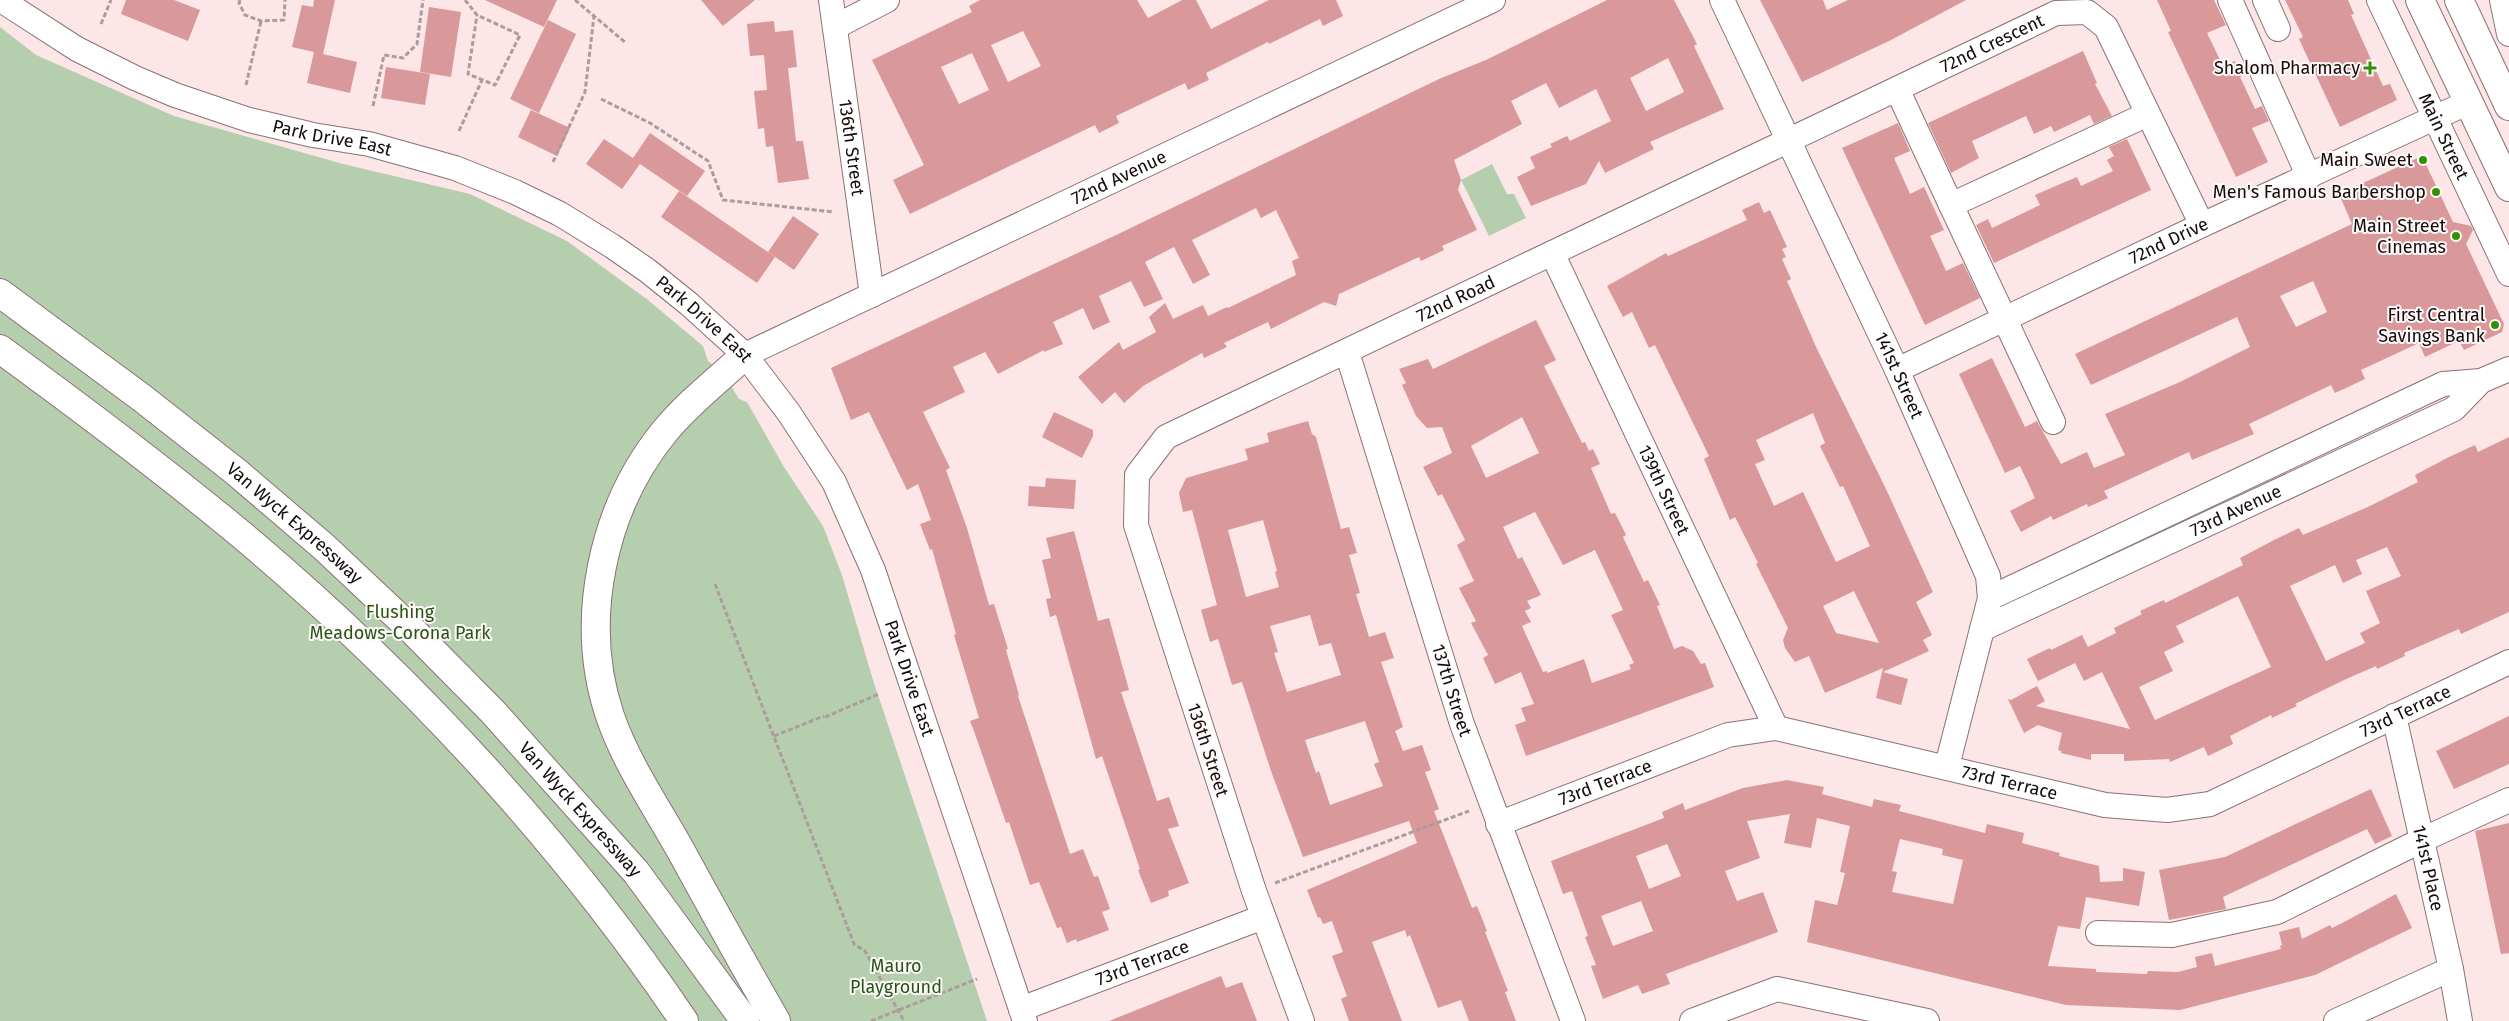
<svg xmlns="http://www.w3.org/2000/svg" width="2509" height="1021" font-family="'Fira Sans',sans-serif">
	<style>
		.green { fill: #b5cfae }
		.building { fill: #d9989a; fill-rule: evenodd }
		.lines { fill: none; stroke-linecap: round; stroke-linejoin: round }
		.minor-casing { stroke: #8a7273; stroke-width: 26 }
		.major-casing { stroke: #8a7273; stroke-width: 30 }
		.highway-casing { stroke: #8a7273; stroke-width: 30 }
		.path { stroke: #ad9c9c; stroke-width: 3; stroke-dasharray: 5 2.5; stroke-linecap: butt }
		.minor { stroke: #fff; stroke-width: 24 }
		.major { stroke: #fff; stroke-width: 28 }
		.highway { stroke: #fff; stroke-width: 28 }
		.poi-dot { fill: #339108; stroke: #fef8f8; stroke-width: 2 }
		.labels { text-anchor: middle; dominant-baseline: central; stroke-width: 4; stroke-linejoin: round; paint-order: stroke }
		.street-label { font-size: 18px; fill: #140b0b; stroke: #fef8f8 }
		.poi-label { font-size: 18px; fill: #140b0b; stroke: #fef8f8; text-anchor: end }
		.park-label { font-size: 18px; fill: #255615; stroke: #fef8f8 }
	</style>
	<rect width="100%" height="100%" fill="#fce6e7"/>
	<g class="green">
		<path d="M0,27L36,55L174,116L343,164L470,194L567,241L648,300L703,346L708,361L723,373L739,399L747,402L784,467L823,526L842,575L873,680L987,1021H0Z"/>
		<path d="M1492,164L1507,194H1514L1526,218L1489,236L1461,180Z"/>
	</g>
	<g class="building">
		<path d="M126,0H174L200,10L188,41L121,14Z"/>
		<path d="M314,0H335L323,54L357,62L350,93L307,83L314,52L292,47L302,5L313,7Z"/>
		<path d="M485,0H557L544,27Z"/>
		<path d="M701,0H755L723,26Z"/>
		<path d="M980,0H1137L1148,18L1182,0H1196L1211,29L1269,0H1336L1343,16L1323,26L1320,19L1269,44L1268,42L1206,73L1209,80L1200,84L1188,90L1185,83L1116,116L1119,123L1099,133L1095,125L910,214L893,180L924,165L872,60L972,12L969,6ZM1023,31L1041,66L1008,82L991,45ZM972,53L989,90L959,104L941,67Z"/>
		<path d="M1607,0H1674L1697,44L1694,46L1724,109L1650,142L1654,149L1605,173L1599,161L1586,184L1531,206L1517,177L1535,168L1530,157L1552,147L1550,144L1567,136L1570,141L1611,121L1596,89L1559,108L1546,83L1511,101L1522,124L1454,160L1461,180L1458,190L1477,230L1442,246L1444,250L1421,261L1419,257L1339,294L1336,306L1324,302L1271,329L1268,322L1224,343L1227,347L1204,358L1202,353L1143,386L1124,403L1115,392L1102,404L1078,377L1119,342L1123,350L1156,332L1149,317L1165,303L1173,319L1203,305L1208,316L1227,307L1228,308L1296,275L1292,261L1299,258L1276,210L1261,218L1256,208L1192,240L1210,275L1193,284L1174,247L1145,262L1163,299L1144,307L1131,281L1099,296L1110,322L1093,330L1083,308L1053,322L1063,344L1044,352V350L998,374L985,352L953,367L965,392L923,412L950,468L946,470L967,528L989,605L994,604L1008,649L1006,650L1019,695L1018,696L1070,854L1083,849L1094,877L1098,876L1110,909L1102,912L1109,930L1077,942L1076,939L1067,943L1061,927L1057,928L1039,882L1030,885L1009,822L1006,823L974,731L970,721L979,718L954,635L956,634L932,549L930,550L920,524L931,520L918,484L907,490L869,412L851,420L831,368L1114,236L1439,79L1486,60ZM1668,58L1684,92L1646,111L1630,78Z"/>
		<path d="M1760,0H1823L1827,10L1848,0H1966L1891,40L1802,82Z"/>
		<path d="M2157,0H2214L2226,25L2207,33L2223,66L2235,61L2242,76L2240,77L2255,109L2262,106L2269,121L2252,128L2268,162L2236,177L2168,32L2171,31Z"/>
		<path d="M2285,0H2348L2354,14L2351,15L2383,86L2390,84L2397,100L2340,127L2299,39L2303,37Z"/>
		<path d="M429,7L461,12L451,77L420,72Z"/>
		<path d="M548,20L576,34L539,113L510,99Z"/>
		<path d="M774,21L775,32L793,30L797,67L788,68L796,141H803L809,179L778,183L773,146L766,147L764,128L758,129L754,91L767,90L764,55L750,56L747,24Z"/>
		<path d="M2083,51L2097,83L2095,84L2112,116L2094,124L2090,115L2054,132L2051,126L2034,134L2026,116L1972,141L1979,158L1951,173L1928,123Z"/>
		<path d="M386,67L430,74L425,105L381,98Z"/>
		<path d="M531,110L570,128L557,156L518,137Z"/>
		<path d="M1898,123L1910,151L1894,158L1910,194L1924,187L1944,230L1930,236L1938,253L1946,271L1963,263L1980,298L1925,325L1842,148Z"/>
		<path d="M650,133L705,171L687,196L640,164L622,189L586,164L604,139L633,158Z"/>
		<path d="M2127,139L2151,190L1994,263L1976,225L1988,219L1992,228L2040,205L2035,195L2051,188L2077,177L2081,186L2113,171L2107,160L2114,156L2109,147Z"/>
		<path d="M2422,156L2453,222L2471,226L2473,230L2466,244L2504,324L2502,332L2464,350L2459,341L2425,357L2419,343L2361,370L2365,379L2346,388L2335,393L2331,385L2249,424L2254,434L2192,460L2189,452L2104,491L2108,498L2088,507L2087,504L2053,520L2051,516L2021,532L2010,511L2035,498L2020,466L2005,473L1959,374L1992,358L2025,427L2037,421L2061,464L2087,452L2094,468L2125,455L2105,414L2180,382L2250,347L2237,317L2091,385L2075,354L2352,224L2339,194ZM2313,281L2327,312L2296,327L2280,296Z"/>
		<path d="M679,191L775,257L757,283L661,217Z"/>
		<path d="M1759,202L1764,213L1770,210L1787,247L1782,249L1786,257L1782,259L1791,279L1787,281L1817,349L1886,489L1933,592L1916,602L1932,635L1923,640L1929,651L1883,672L1908,679L1901,705L1876,698L1883,668L1825,693L1809,656L1795,662L1785,648L1783,640L1788,628L1756,564L1758,563L1735,517L1730,520L1704,459L1709,456L1655,345L1649,348L1632,312L1623,317L1607,286L1666,253L1668,256L1747,220L1742,210ZM1813,413L1825,443L1820,446L1840,487L1843,486L1870,546L1836,562L1803,492L1774,506L1755,464L1765,460L1756,440ZM1854,591L1879,643L1836,633L1823,606Z"/>
		<path d="M793,216L819,234L794,270L768,252Z"/>
		<path d="M1536,320L1556,360L1544,366L1582,443L1585,442L1589,451L1593,449L1600,464L1591,468L1611,514L1615,513L1626,535L1623,537L1644,582L1648,580L1660,605L1657,606L1674,649L1682,646L1693,651L1701,664L1705,663L1714,687L1526,756L1515,725L1526,721L1521,708L1534,704L1521,672L1495,684L1483,658L1488,655L1471,623L1476,621L1459,588L1474,581L1457,545L1465,540L1442,494L1438,496L1423,467L1452,453L1442,427L1427,428L1416,416L1402,385L1406,383L1399,369L1428,359L1433,369ZM1522,417L1539,453L1486,478L1471,446ZM1535,512L1563,565L1595,550L1623,610L1611,615L1634,663L1629,665L1631,669L1592,683L1584,659L1547,673V671L1543,672L1522,626L1531,622L1525,611L1531,608L1527,601L1541,595L1522,557L1518,559L1503,527Z"/>
		<path d="M1054,412L1093,430V436L1082,458L1042,437Z"/>
		<path d="M1308,421L1312,434L1316,437L1341,529L1349,527L1357,553L1349,555L1360,593L1356,594L1369,637L1385,632L1394,658L1381,662L1403,727L1395,731L1403,751L1422,745L1431,770L1425,772L1439,809L1434,811L1472,908L1477,906L1487,931L1485,932L1508,991L1505,992L1516,1021H1469L1461,1000L1438,1008L1410,935L1407,937L1405,930L1372,942L1402,1021H1349L1341,999L1347,996L1332,956L1343,952L1332,921L1323,924L1320,917L1318,918L1307,890L1417,843L1409,821L1303,857L1271,771L1242,682L1232,685L1218,639L1210,642L1201,610L1217,605L1192,510L1183,512L1179,493L1186,478L1248,460L1245,449L1269,442L1267,433ZM1263,520L1277,571L1275,572L1279,587L1246,597L1228,530ZM1310,615L1319,646L1331,643L1341,675L1287,692L1274,653L1278,652L1270,626ZM1365,721L1379,762L1374,764L1383,786L1330,805L1319,771L1316,773L1305,740Z"/>
		<path d="M2509,437V612L2461,634L2459,629L2404,653L2405,656L2377,669L2376,666L2344,680L2295,704L2297,706L2272,718L2271,715L2230,736L2233,744L2208,756L2204,747L2170,762L2169,759L2124,761V754H2091V760L2061,753V751L2058,750L2062,733L2038,725L2024,733L2008,699L2011,700L2037,686L2045,701L2036,706L2130,729L2102,672L2084,681L2075,663L2038,681L2027,659L2050,648L2051,650L2082,635L2088,647L2116,633L2114,628L2142,614L2140,611L2164,600L2165,603L2243,565L2240,558L2274,540L2299,528L2303,535L2370,506L2418,482L2415,475L2449,457L2475,445L2478,452ZM2387,547L2401,576L2366,591L2380,623L2360,633L2365,643L2326,661L2290,586L2335,565L2343,583L2362,574L2356,560ZM2238,596L2271,667L2155,720L2139,687L2173,671L2164,652L2184,642L2176,626Z"/>
		<path d="M1046,478L1076,480L1074,509L1028,506L1029,486L1045,487Z"/>
		<path d="M1074,531L1098,621L1109,618L1129,690L1121,692L1157,801L1169,797L1179,826L1168,829L1189,883L1168,891L1169,896L1151,903L1138,870L1140,869L1102,756L1096,759L1056,615L1050,617L1046,599L1051,598L1042,560L1051,558L1046,538Z"/>
		<path d="M2509,716V764L2454,789L2436,751Z"/>
		<path d="M1787,780L1824,787L1822,794L1872,807L1874,799L1901,805L1899,811L1985,833L1987,824L2024,833L2022,843L2060,853L2059,856L2099,866L2100,882L2123,881V868L2145,872L2139,906L2086,897L2080,929L2058,926L2048,966L2096,969V972L2147,974L2148,971L2178,972L2197,967L2195,957L2212,953L2215,966L2281,949L2280,946L2282,945L2279,932L2299,927L2302,939L2330,925L2332,928L2346,921L2396,894L2412,928L2315,975L2180,1010L2066,1005L1807,942L1815,900L1837,905L1845,873L1840,872L1850,826L1817,818L1811,848L1784,843L1790,814L1747,821L1760,858L1725,871L1737,901L1763,892L1778,932L1666,974L1670,984L1642,994L1638,985L1603,999L1591,966L1596,965L1585,937L1588,936L1572,891L1563,894L1551,861L1664,818L1662,812L1683,803L1685,810L1743,788ZM1900,839L1943,849L1942,855L1963,860L1953,904L1892,892L1897,872L1892,871ZM1667,844L1681,876L1649,889L1636,856ZM1641,901L1653,931L1613,946L1601,916Z"/>
		<path d="M2371,789L2392,836L2375,844L2367,829L2223,897L2226,909L2169,920L2159,870L2225,857Z"/>
		<path d="M2509,823V953L2501,954L2475,831Z"/>
		<path d="M1221,976L1226,988L1242,982L1257,1021H1109Z"/>
	</g>
	<g class="lines">
		<g class="minor-casing">
			<g id="minor">
				<path id="s1" d="M1,0L77,49L135,78L175,95L249,120L313,135L369,144L455,168L515,192L560,214L612,246L648,271L689,304L745,355L789,413L834,482L873,570L1025,1021"/>
				<path id="s2" d="M831,0L872,295"/>
				<path id="s3" d="M1722,0L1897,370L1988,576L1990,598L1947,766"/>
				<path d="M2230,0L2309,177"/>
				<path d="M2265,0L2278,29"/>
				<path id="s4" d="M2379,0L2509,274"/>
				<path d="M2502,0L2509,34"/>
				<path d="M835,27L887,0"/>
				<path d="M1897,89L1951,205L2148,114"/>
				<path d="M1951,205L2053,422"/>
				<path id="s5" d="M1552,253L1776,728"/>
				<path id="s6" d="M1347,352L1462,724L1573,1021"/>
				<path id="s7" d="M745,355L1493,0"/>
				<path id="s8" d="M1897,370L2202,225L2469,102"/>
				<path d="M1990,598L2443,384L2481,381"/>
				<path id="s9" d="M1982,629L2454,409L2481,381L2509,369"/>
				<path id="s10" d="M2394,716L2451,969L2460,1021"/>
				<path id="s11" d="M1498,824L1728,735L1776,728L2105,805L2167,810L2210,804L2509,662"/>
				<path d="M2098,933L2172,935L2277,912L2422,840L2509,800"/>
				<path id="s12" d="M1021,1009L1263,917"/>
				<path id="s13" d="M1302,1021L1254,891L1136,525L1137,475L1166,437L2056,13L2087,12L2106,27L2202,225"/>
				<path d="M1692,1021L1777,989L1927,1021"/>
				<path d="M2336,1021L2451,969"/>
			</g>
		</g>
		<g class="major-casing">
			<g id="major">
				<path d="M2420,0L2509,187"/>
				<path d="M2459,0L2509,106"/>
			</g>
		</g>
		<g class="highway-casing">
			<g id="highway">
				<path id="s14" d="M0,293L142,398L235,471L324,547L410,628L493,712L636,872L745,1021"/>
				<path d="M0,349C85,411 169,474 249,541C413,680 564,843 684,1021"/>
				<path d="M745,355C718,380 688,403 665,431C602,508 578,621 610,716C626,763 657,808 681,851C712,908 744,965 776,1021"/>
			</g>
		</g>
		<g class="path">
			<path d="M240,0L239,3L245,15L261,21L284,20L285,0"/>
			<path d="M465,0L477,15L520,35L495,85L468,74L477,15"/>
			<path d="M575,0L626,43"/>
			<path d="M101,24L111,0"/>
			<path d="M246,85L261,21"/>
			<path d="M601,99L650,123L708,161L723,200L834,212"/>
			<path d="M373,106L384,55L403,58L417,44L423,0"/>
			<path d="M459,131L482,80"/>
			<path d="M553,162L585,92L594,16"/>
			<path d="M715,584L854,944L865,951L904,1021"/>
			<path d="M825,717L879,694"/>
			<path d="M774,736L824,716"/>
			<path d="M1275,883L1469,811"/>
			<path d="M871,1021L977,979"/>
		</g>
		<use href="#minor" class="minor"/>
		<use href="#major" class="major"/>
		<use href="#highway" class="highway"/>
	</g>
	<g class="poi-dot">
		<path d="M2367.5 60.5h5v5h5v5h-5v5h-5v-5h-5v-5h5z"/>
		<circle cx="2423" cy="160" r="5"/>
		<circle cx="2436" cy="192" r="5"/>
		<circle cx="2456" cy="236" r="5"/>
		<circle cx="2495" cy="325" r="5"/>
	</g>
	<g class="labels">
		<g class="street-label">
			<text stroke="none"><textPath href="#s13" startOffset="1536">72nd Crescent</textPath></text>
			<text stroke="none"><textPath href="#s4" startOffset="151">Main Street</textPath></text>
			<text stroke="none"><textPath href="#s1" startOffset="362">Park Drive East</textPath></text>
			<text stroke="none"><textPath href="#s2" startOffset="149">136th Street</textPath></text>
			<text stroke="none"><textPath href="#s7" startOffset="414">72nd Avenue</textPath></text>
			<text stroke="none"><textPath href="#s8" startOffset="301">72nd Drive</textPath></text>
			<text stroke="none"><textPath href="#s13" startOffset="942">72nd Road</textPath></text>
			<text stroke="none"><textPath href="#s1" startOffset="782">Park Drive East</textPath></text>
			<text stroke="none"><textPath href="#s3" startOffset="415">141st Street</textPath></text>
			<text stroke="none"><textPath href="#s5" startOffset="262">139th Street</textPath></text>
			<text stroke="none"><textPath href="#s9" startOffset="280">73rd Avenue</textPath></text>
			<text stroke="none"><textPath href="#s14" startOffset="374">Van Wyck Expressway</textPath></text>
			<text stroke="none"><textPath href="#s1" startOffset="1202">Park Drive East</textPath></text>
			<text stroke="none"><textPath href="#s6" startOffset="354">137th Street</textPath></text>
			<text stroke="none"><textPath href="#s11" startOffset="955">73rd Terrace</textPath></text>
			<text transform="translate(1208 750) rotate(72)">136th Street</text>
			<text stroke="none"><textPath href="#s11" startOffset="535">73rd Terrace</textPath></text>
			<text stroke="none"><textPath href="#s11" startOffset="115">73rd Terrace</textPath></text>
			<text stroke="none"><textPath href="#s14" startOffset="779">Van Wyck Expressway</textPath></text>
			<text stroke="none"><textPath href="#s10" startOffset="156">141st Place</textPath></text>
			<text stroke="none"><textPath href="#s12" startOffset="130">73rd Terrace</textPath></text>
		</g>
		<g class="poi-label">
			<text x="2360" y="68">Shalom Pharmacy</text>
			<text x="2413" y="160">Main Sweet</text>
			<text x="2426" y="192">Men's Famous Barbershop</text>
			<text x="2446" y="226">Main Street<tspan x="2446" dy="21">Cinemas</tspan></text>
			<text x="2485" y="315">First Central<tspan x="2485" dy="21">Savings Bank</tspan></text>
		</g>
		<g class="park-label">
			<text x="400" y="612">Flushing<tspan x="400" dy="21">Meadows-Corona Park</tspan></text>
			<text x="896" y="966">Mauro<tspan x="896" dy="21">Playground</tspan></text>
		</g>
	</g>
</svg>
